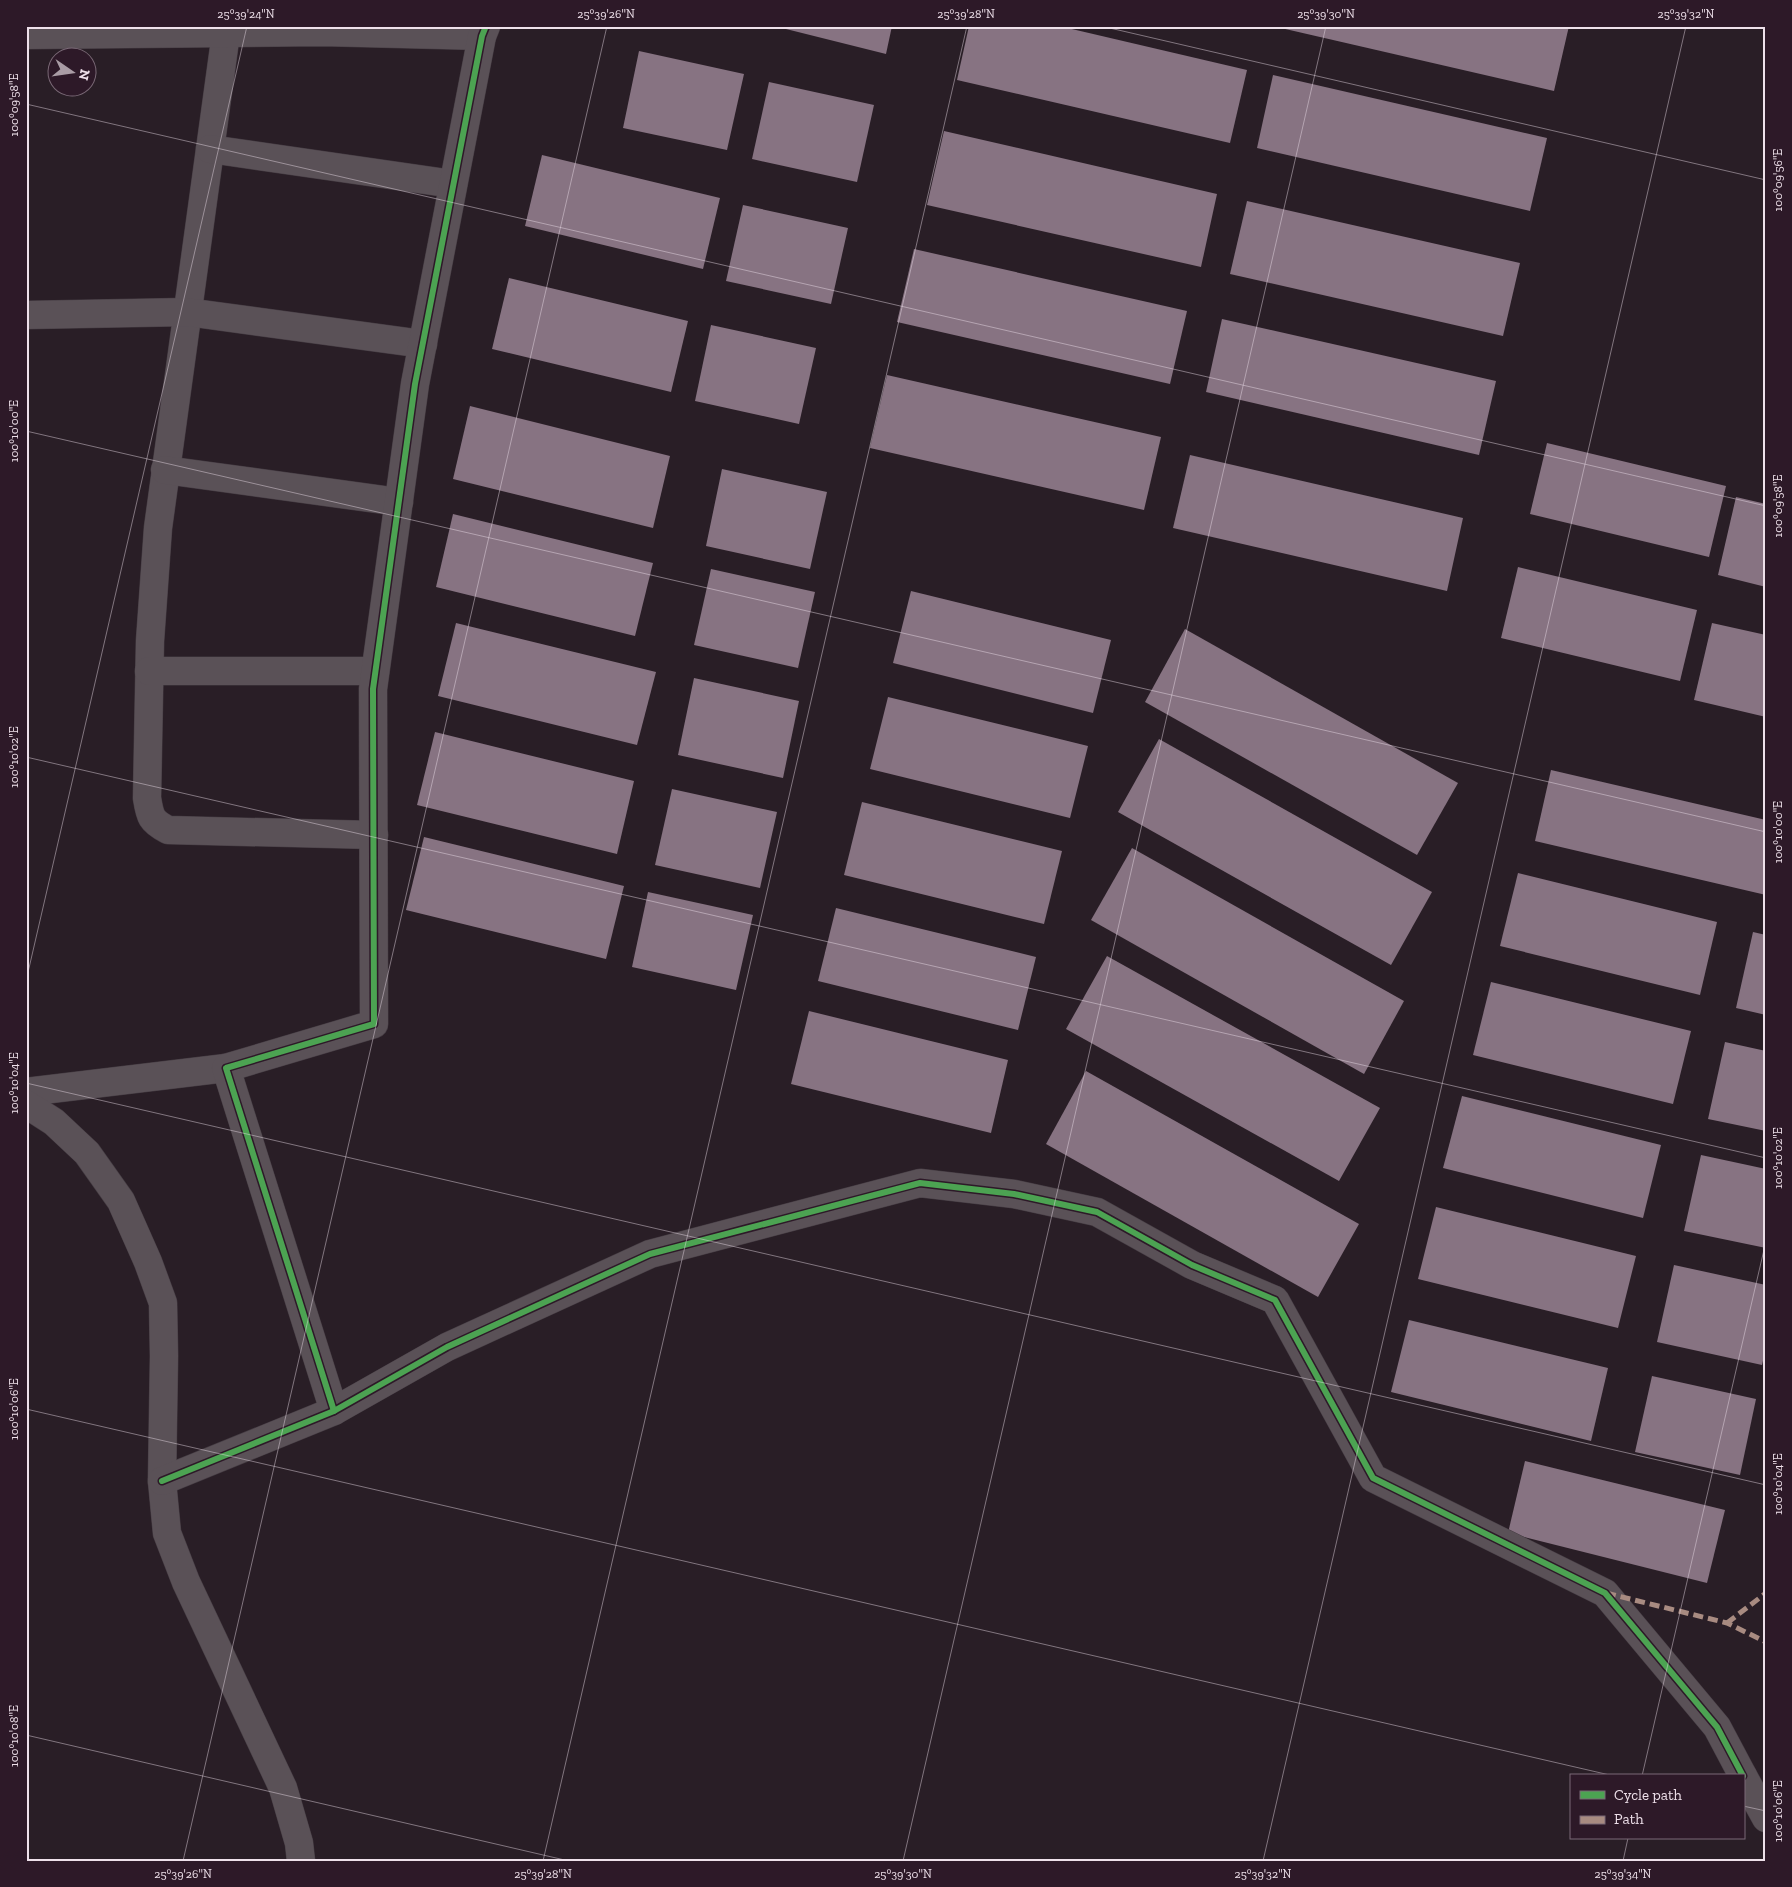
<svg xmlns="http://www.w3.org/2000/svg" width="1792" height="1887" font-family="'Zilla Slab',serif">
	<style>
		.building { fill: #877382 }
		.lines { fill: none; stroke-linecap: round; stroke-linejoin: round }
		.minor-casing { stroke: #453c43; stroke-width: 29 }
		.minor { stroke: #5a5157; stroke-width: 28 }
		.quiet { stroke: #a88b81; stroke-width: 5; stroke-dasharray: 10 5; stroke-linecap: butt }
		.cycleway-casing { stroke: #2d1928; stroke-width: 9 }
		.cycleway { stroke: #4ca352; stroke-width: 6 }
		.ticks { fill: none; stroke: #eee0ea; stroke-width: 1; stroke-opacity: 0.45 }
		.neatline { fill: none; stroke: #eee0ea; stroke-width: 2 }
		.ticks-label { font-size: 12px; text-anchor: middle; fill: #eee0ea }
	</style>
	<rect width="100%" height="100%" fill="#291e26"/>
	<g class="building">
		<path d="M774,26H892L886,54Z"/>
		<path d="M969,26H1059L1247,70L1230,143L957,80Z"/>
		<path d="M1282,26H1569L1554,91L1281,28Z"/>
		<path d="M639,51L744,74L727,150L623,128Z"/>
		<path d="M1273,75L1547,138L1530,211L1257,148Z"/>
		<path d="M769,82L874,105L857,182L752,159Z"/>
		<path d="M944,131L1217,194L1201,267L927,205Z"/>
		<path d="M542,155L720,198L703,269L525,226Z"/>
		<path d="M1247,201L1520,263L1503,336L1230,274Z"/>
		<path d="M743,205L848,228L831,304L726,281Z"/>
		<path d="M914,249L1187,311L1170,384L897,322Z"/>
		<path d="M509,278L688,321L671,392L492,349Z"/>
		<path d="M1222,319L1496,381L1479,455L1206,392Z"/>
		<path d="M711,325L816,348L799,424L695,401Z"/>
		<path d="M887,375L1161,437L1144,510L870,448Z"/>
		<path d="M470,406L670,456L653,528L453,479Z"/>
		<path d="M1547,443L1726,486L1709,557L1530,514Z"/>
		<path d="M1190,455L1463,518L1447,591L1173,528Z"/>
		<path d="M722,469L827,492L810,569L706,546Z"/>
		<path d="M1736,497L1766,504V587L1718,575Z"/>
		<path d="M453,514L653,563L635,636L436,587Z"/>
		<path d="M1518,567L1697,610L1680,681L1501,638Z"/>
		<path d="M711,569L815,592L798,668L694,645Z"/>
		<path d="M911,591L1111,640L1093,713L893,663Z"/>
		<path d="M456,623L656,672L637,745L438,696Z"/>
		<path d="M1712,623L1766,635V717L1694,700Z"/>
		<path d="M1185,629L1458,783L1417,855L1145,702Z"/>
		<path d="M694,678L799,701L783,778L678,755Z"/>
		<path d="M888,697L1088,746L1070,818L870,769Z"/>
		<path d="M435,732L634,781L617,854L417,805Z"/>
		<path d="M1159,739L1432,892L1391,965L1118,812Z"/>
		<path d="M1551,770L1766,820V895L1535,841Z"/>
		<path d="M672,789L777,812L760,888L655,865Z"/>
		<path d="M862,802L1062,851L1044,924L844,875Z"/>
		<path d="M424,837L624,886L606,959L406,910Z"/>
		<path d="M1132,848L1404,1001L1364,1074L1091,920Z"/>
		<path d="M1518,873L1717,922L1700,995L1500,946Z"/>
		<path d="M648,892L753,915L736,990L632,967Z"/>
		<path d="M836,908L1036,957L1018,1030L818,981Z"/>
		<path d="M1753,932L1766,935V1015L1736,1008Z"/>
		<path d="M1107,956L1380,1108L1339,1181L1066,1029Z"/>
		<path d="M1491,982L1691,1031L1673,1104L1473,1055Z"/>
		<path d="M809,1011L1008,1060L991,1133L791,1084Z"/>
		<path d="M1725,1042L1766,1051V1131L1708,1119Z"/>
		<path d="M1086,1071L1359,1224L1318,1297L1046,1144Z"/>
		<path d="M1462,1096L1661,1145L1643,1218L1443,1168Z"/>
		<path d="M1701,1155L1766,1169V1248L1684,1231Z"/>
		<path d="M1436,1207L1636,1256L1618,1328L1418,1279Z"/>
		<path d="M1674,1265L1766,1285V1348L1762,1365L1657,1342Z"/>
		<path d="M1409,1320L1608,1368L1591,1441L1391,1392Z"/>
		<path d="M1652,1376L1756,1399L1740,1475L1635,1452Z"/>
		<path d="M1525,1461L1725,1510L1707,1583L1508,1533Z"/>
	</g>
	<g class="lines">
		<g class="minor-casing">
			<g id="minor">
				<path d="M226,33L158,528L150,641L147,798C150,817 151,821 168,830L374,835"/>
				<path d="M26,35L322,32L482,36"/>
				<path d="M210,149L453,184"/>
				<path d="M26,315L187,312L423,344"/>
				<path d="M165,470L399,502"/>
				<path d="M149,671H375"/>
				<path d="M26,1092L226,1068"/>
				<path d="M26,1104L54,1122L87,1153L121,1201L148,1262L163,1303L164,1356L162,1481L167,1533L186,1582L283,1788L299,1843L301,1861"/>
				<path d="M334,1411L226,1068L374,1024L373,689L415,384L482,36L486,26"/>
				<path d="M162,1481L334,1411L447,1347L650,1254L920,1183L1014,1194L1097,1212L1192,1265L1275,1300L1373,1478L1605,1593L1717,1727L1743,1776"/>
				<path d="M1743,1776L1766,1818"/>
			</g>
		</g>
		<use href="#minor" class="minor"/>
		<g class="quiet">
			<path d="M1606,1593L1727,1623L1766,1642"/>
			<path d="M1727,1623L1766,1593"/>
		</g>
		<g class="cycleway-casing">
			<g id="cycleway">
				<path d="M334,1411L226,1068L374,1024L373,689L415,384L482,36L486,26"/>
				<path d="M162,1481L334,1411L447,1347L650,1254L920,1183L1014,1194L1097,1212L1192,1265L1275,1300L1373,1478L1605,1593L1717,1727L1743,1776"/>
			</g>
		</g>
		<use href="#cycleway" class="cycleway"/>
	</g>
	<path class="ticks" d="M1101,26L1766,180M26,104L1766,506M26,431L1766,832M26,757L1766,1158M26,981L247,26M26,1083L1766,1485M26,1409L1614,1776M26,1735L569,1861M1642,1776L1766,1241M1743,1806L1766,1811M183,1861L607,26M543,1861L967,26M903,1861L1326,26M1263,1861L1686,26M1623,1861L1628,1838"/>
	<rect width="1792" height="1887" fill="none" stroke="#2d1928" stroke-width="55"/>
	<rect x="1570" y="1774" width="175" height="65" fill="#2d1928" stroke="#7a6976"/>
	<rect x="1580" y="1791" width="25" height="8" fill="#4ca352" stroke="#7a6976"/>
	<text x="1614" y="1800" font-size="15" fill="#eee0ea">Cycle path</text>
	<rect x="1580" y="1816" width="25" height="8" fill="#a88b81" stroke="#7a6976"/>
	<text x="1614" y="1824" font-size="15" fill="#eee0ea">Path</text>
	<g transform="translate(72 72) rotate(103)"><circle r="24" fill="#2d1928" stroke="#7a6976"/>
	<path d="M0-4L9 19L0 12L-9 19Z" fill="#a99ca5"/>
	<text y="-8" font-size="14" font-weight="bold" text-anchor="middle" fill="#eee0ea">N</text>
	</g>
	<rect x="28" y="28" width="1736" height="1832" class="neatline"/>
	<g class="ticks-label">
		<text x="246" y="18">25°39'24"N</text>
		<text x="606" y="18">25°39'26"N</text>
		<text x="966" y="18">25°39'28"N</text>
		<text x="1326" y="18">25°39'30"N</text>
		<text x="1686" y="18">25°39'32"N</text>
		<text transform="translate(14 105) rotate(-90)" y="4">100°09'58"E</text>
		<text transform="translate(1778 180) rotate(-90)" y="4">100°09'56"E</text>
		<text transform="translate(14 431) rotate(-90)" y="4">100°10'00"E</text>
		<text transform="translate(1778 506) rotate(-90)" y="4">100°09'58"E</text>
		<text transform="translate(14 757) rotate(-90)" y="4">100°10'02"E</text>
		<text transform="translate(1778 832) rotate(-90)" y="4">100°10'00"E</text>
		<text transform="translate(14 1083) rotate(-90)" y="4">100°10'04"E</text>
		<text transform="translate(1778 1158) rotate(-90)" y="4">100°10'02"E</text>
		<text transform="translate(14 1409) rotate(-90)" y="4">100°10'06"E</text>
		<text transform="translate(1778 1484) rotate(-90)" y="4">100°10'04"E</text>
		<text transform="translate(14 1736) rotate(-90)" y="4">100°10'08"E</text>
		<text transform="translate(1778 1811) rotate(-90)" y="4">100°10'06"E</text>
		<text x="183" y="1878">25°39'26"N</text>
		<text x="543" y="1878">25°39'28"N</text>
		<text x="903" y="1878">25°39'30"N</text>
		<text x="1263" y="1878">25°39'32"N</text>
		<text x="1623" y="1878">25°39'34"N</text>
	</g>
</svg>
